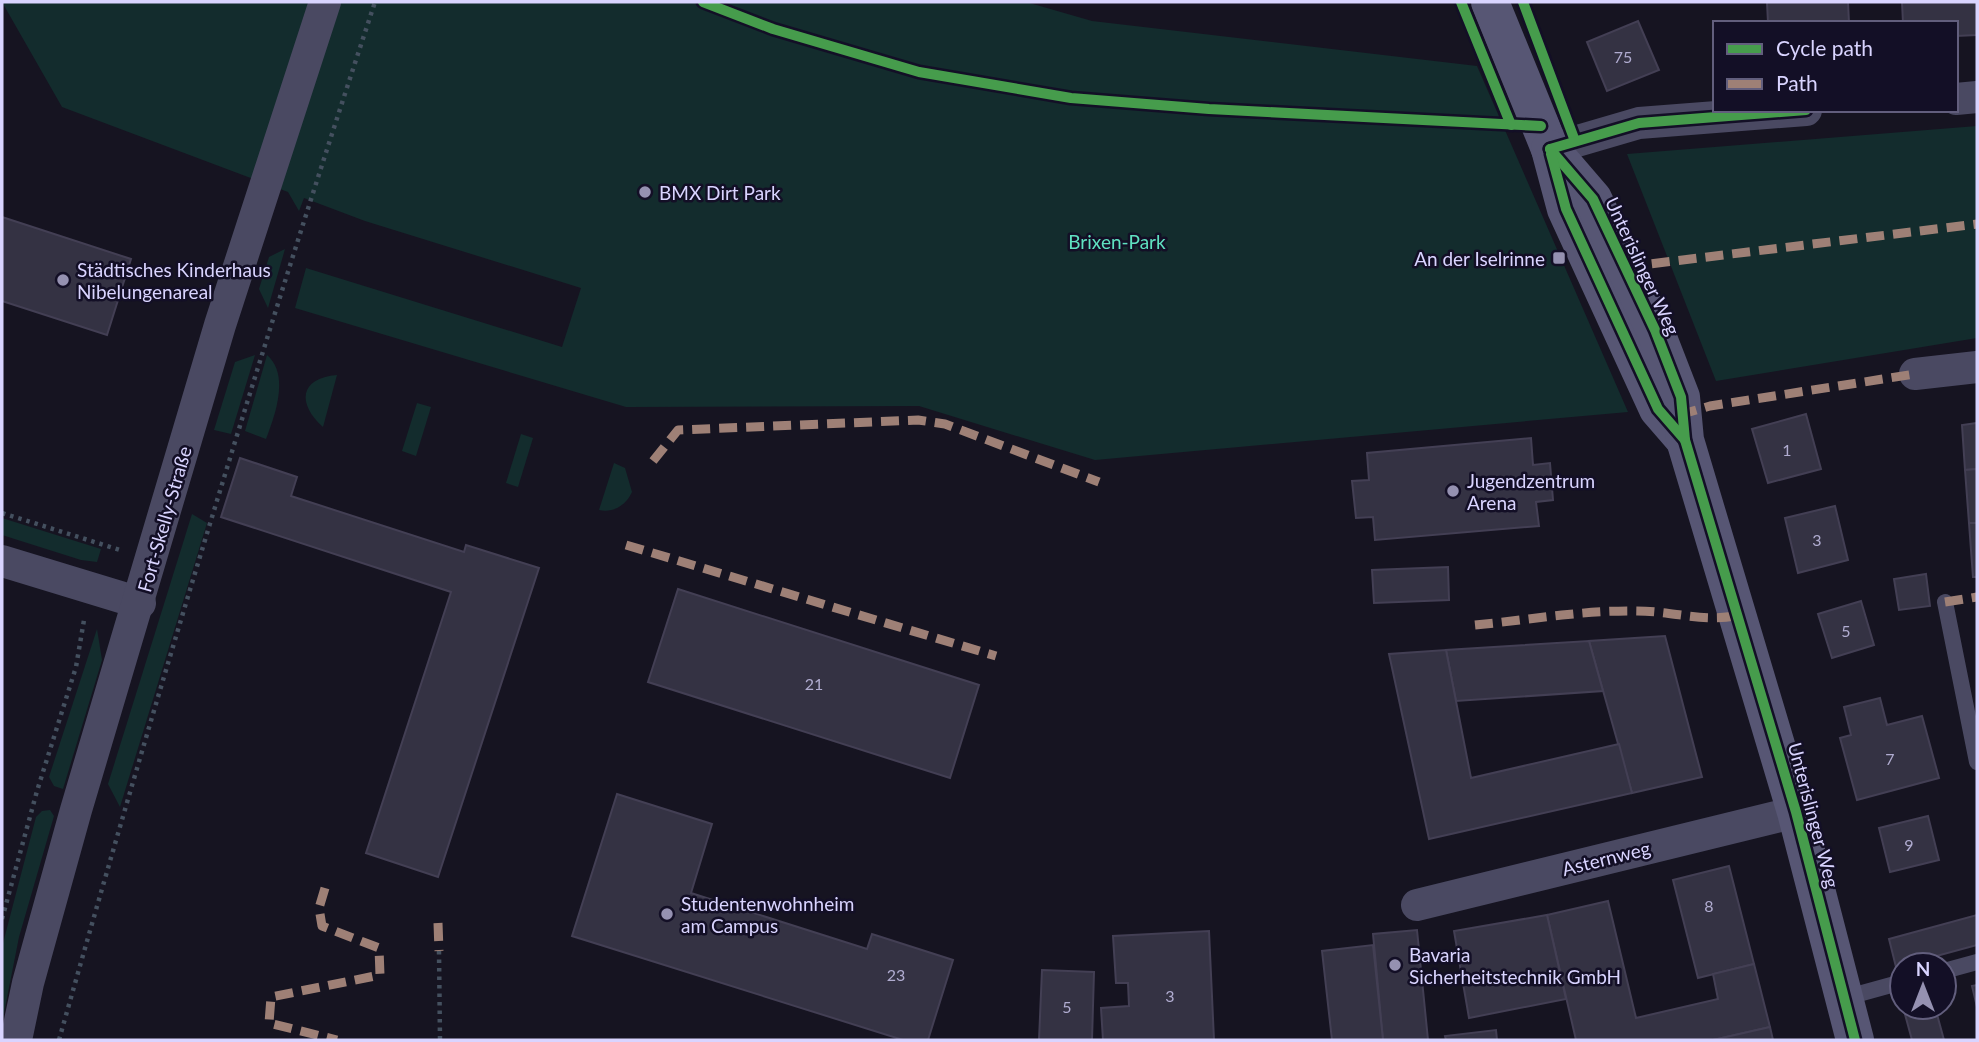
<svg xmlns="http://www.w3.org/2000/svg" width="1979" height="1042" font-family="Lato,sans-serif">
	<style>
		.green { fill: #132c2d }
		.building { fill: #343243; stroke: #433f54; stroke-width: 2 }
		.lines { fill: none; stroke-linecap: round; stroke-linejoin: round }
		.path { stroke: #44505f; stroke-width: 4.5; stroke-dasharray: 3.5 5; stroke-linecap: butt }
		.lane { stroke: #4a4962; stroke-width: 16 }
		.street { stroke: #4a4962; stroke-width: 32 }
		.secondary { stroke: #575674; stroke-width: 38 }
		.quiet { stroke: #9e8076; stroke-width: 9; stroke-dasharray: 18 9; stroke-linecap: butt }
		.cycleway-casing { stroke: #130f26; stroke-width: 15 }
		.cycleway { stroke: #469c4c; stroke-width: 10 }
		.poi-dot { fill: #9591b1; stroke: #130f26; stroke-width: 2.5 }
		.labels { text-anchor: middle; dominant-baseline: central; stroke-width: 5; stroke-linejoin: round; paint-order: stroke }
		.number-label { font-size: 16px; fill: #b0acd0 }
		.poi-label { font-size: 19px; fill: #d9d4ff; stroke: #130f26; text-anchor: start }
		.park-label { font-size: 19px; fill: #5fe0c0; stroke: #130f26 }
		.street-label { font-size: 19px; fill: #d9d4ff; stroke: #130f26 }
	</style>
	<rect width="100%" height="100%" fill="#161421"/>
	<g class="green">
		<path d="M2,2H1026L1092,21L1477,66L1628,412L1095,460L919,406L626,407L295,308L306,268L562,347L581,288L365,221L304,198L299,211L288,192L62,107Z"/>
		<path d="M1977,126V338L1716,381L1627,154Z"/>
		<path d="M285,249L268,308L259,289L269,257Z"/>
		<path d="M255,355L231,434L214,430L235,362Z"/>
		<path d="M267,355C290,375 275,415 266,439L245,431Z"/>
		<path d="M337,375L323,427C297,404 299,378 337,375Z"/>
		<path d="M417,403L431,407L416,456L402,451Z"/>
		<path d="M521,434L533,438L518,487L506,483Z"/>
		<path d="M614,463L625,468L632,492C626,505 614,513 599,510Z"/>
		<path d="M192,514L207,523L120,807L108,784Z"/>
		<path d="M2,518L101,549L97,562L81,560L2,535Z"/>
		<path d="M97,629L102,660L63,789L54,786L49,777Z"/>
		<path d="M50,810L54,816L19,937L2,1023V947L36,817L42,811Z"/>
	</g>
	<g class="building">
		<path d="M1767,2H1848L1849,23H1768Z"/>
		<path d="M1902,2H1977V35L1956,36V23H1903Z"/>
		<path d="M1638,21L1659,70L1607,91L1587,42Z"/>
		<path d="M2,217L131,259L107,335L2,301Z"/>
		<path d="M1806,414L1821,469L1768,483L1752,429Z"/>
		<path d="M1977,423V469L1965,470L1962,425Z"/>
		<path d="M1531,438L1533,465L1550,463L1553,500L1536,502L1539,526L1375,540L1373,517L1356,518L1352,481L1369,480L1367,453Z"/>
		<path d="M240,458L297,477L291,496L464,552L466,545L539,568L438,877L366,853L451,592L221,517Z"/>
		<path d="M1977,469V523H1969L1965,470Z"/>
		<path d="M1835,506L1848,560L1798,573L1785,518Z"/>
		<path d="M1969,523H1977V577H1973Z"/>
		<path d="M1448,567L1449,600L1374,603L1372,570Z"/>
		<path d="M1926,574L1930,606L1899,610L1894,579Z"/>
		<path d="M678,589L979,685L950,778L648,682Z"/>
		<path d="M1861,601L1874,645L1832,658L1818,614Z"/>
		<path d="M1665,636L1702,777L1632,793L1589,641Z"/>
		<path d="M1589,641L1603,691L1456,701L1446,650Z"/>
		<path d="M1446,650L1471,778L1619,744L1632,793L1429,839L1389,654Z"/>
		<path d="M1880,698L1887,725L1922,716L1939,778L1857,800L1840,738L1851,735L1844,707Z"/>
		<path d="M617,794L712,824L691,893L867,949L872,934L953,960L928,1040H903L572,936Z"/>
		<path d="M1928,816L1939,860L1890,872L1879,828Z"/>
		<path d="M1729,866L1754,964L1698,978L1673,880Z"/>
		<path d="M1608,901L1636,1018L1718,999L1713,974L1754,964L1770,1027L1713,1040H1576L1547,915Z"/>
		<path d="M1547,915L1566,999L1469,1018L1454,931Z"/>
		<path d="M1977,915V945L1896,967L1889,939Z"/>
		<path d="M1417,930L1428,1040H1383L1373,934Z"/>
		<path d="M1209,931L1214,1040H1103L1101,1008L1129,1006L1128,983H1116L1113,936Z"/>
		<path d="M1373,945L1383,1040H1332L1322,951Z"/>
		<path d="M1042,970L1094,972L1092,1040H1039Z"/>
		<path d="M1977,985V1007L1972,986Z"/>
		<path d="M1903,1007H1935L1944,1040H1912Z"/>
		<path d="M1770,1027L1773,1040H1713Z"/>
		<path d="M1496,1030L1497,1040H1446L1445,1036Z"/>
	</g>
	<g class="lines">
		<g class="path">
			<path d="M2,513L120,550"/>
			<path d="M2,919L37,791L76,667L84,620"/>
			<path d="M439,951L440,1040"/>
			<path d="M59,1040C157,692 262,345 375,2"/>
		</g>
		<g class="lane">
			<path d="M1945,602L1977,762"/>
			<path d="M1944,971L1977,962"/>
			<path d="M1844,998L1902,982"/>
		</g>
		<g class="street">
			<path d="M1956,99L1977,97"/>
			<path d="M1550,149L1639,123L1806,110"/>
			<path d="M1915,374L1977,367"/>
			<path d="M2,561L140,603"/>
			<path d="M1417,905L1796,812"/>
			<path d="M16,1040L28,983L76,810L220,325L325,2"/>
		</g>
		<g class="secondary">
			<path d="M1490,2L1550,149L1566,209L1658,409L1684,439"/>
			<path d="M1550,149L1593,199L1655,330L1681,397L1685,440L1796,812L1855,1040"/>
		</g>
		<g class="quiet">
			<path d="M1625,267L1977,224"/>
			<path d="M1679,415L1710,406L1915,374"/>
			<path d="M653,461L678,430L918,420L945,424L1099,482"/>
			<path d="M626,545L996,656"/>
			<path d="M1945,602L1977,597"/>
			<path d="M1475,625C1528,620 1583,610 1637,611C1673,611 1704,623 1740,615"/>
			<path d="M325,888L319,908L322,926L379,948L380,975L271,997L269,1023L337,1040"/>
			<path d="M438,923L439,951"/>
		</g>
		<g class="cycleway-casing">
			<g id="cycleway">
				<path d="M703,2L773,29L919,72L1071,98L1209,109L1541,126"/>
				<path d="M1461,2L1511,125"/>
				<path d="M1523,2L1575,141"/>
				<path d="M1550,149L1593,199L1655,330L1681,397L1685,440L1796,812L1855,1040"/>
				<path d="M1550,149L1639,123L1806,110"/>
				<path d="M1551,154L1566,209L1658,409L1685,440"/>
			</g>
		</g>
		<use href="#cycleway" class="cycleway"/>
	</g>
	<g class="poi-dot">
		<circle cx="645" cy="192" r="7"/>
		<rect x="1552" y="251" width="14" height="14" rx="3.5"/>
		<circle cx="63" cy="280" r="7"/>
		<circle cx="1453" cy="491" r="7"/>
		<circle cx="667" cy="914" r="7"/>
		<circle cx="1395" cy="965" r="7"/>
	</g>
	<g class="labels">
		<g class="number-label">
			<text x="1623" y="56">75</text>
			<text x="1787" y="449">1</text>
			<text x="1817" y="539">3</text>
			<text x="1846" y="630">5</text>
			<text x="814" y="683">21</text>
			<text x="1890" y="758">7</text>
			<text x="1909" y="844">9</text>
			<text x="1709" y="905">8</text>
			<text x="896" y="974">23</text>
			<text x="1170" y="995">3</text>
			<text x="1067" y="1006">5</text>
		</g>
		<g class="poi-label">
			<text x="659" y="192">BMX Dirt Park</text>
			<text x="1545" y="258" text-anchor="end">An der Iselrinne</text>
			<text x="77" y="269">Städtisches Kinderhaus<tspan x="77" dy="22">Nibelungenareal</tspan></text>
			<text x="1467" y="480">Jugendzentrum<tspan x="1467" dy="22">Arena</tspan></text>
			<text x="681" y="903">Studentenwohnheim<tspan x="681" dy="22">am Campus</tspan></text>
			<text x="1409" y="954">Bavaria<tspan x="1409" dy="22">Sicherheitstechnik GmbH</tspan></text>
		</g>
		<g class="park-label">
			<text x="1117" y="241">Brixen-Park</text>
		</g>
		<g class="street-label">
			<text transform="translate(1643 266) rotate(65)">Unterislinger Weg</text>
			<text transform="translate(164 519) rotate(-74)">Fort-Skelly-Straße</text>
			<text transform="translate(1814 815) rotate(75)">Unterislinger Weg</text>
			<text transform="translate(1606 858) rotate(-14)">Asternweg</text>
		</g>
	</g>
	<rect width="1979" height="1042" fill="none" stroke="#d9d4ff" stroke-width="7"/>
	<rect x="1713" y="21" width="245" height="91" fill="#130f26" stroke="#625e7d" stroke-width="2"/>
	<rect x="1727" y="44" width="35" height="10" fill="#469c4c" stroke="#625e7d" stroke-width="2"/>
	<text x="1776" y="56" font-size="21" fill="#d9d4ff">Cycle path</text>
	<rect x="1727" y="79" width="35" height="10" fill="#9e8076" stroke="#625e7d" stroke-width="2"/>
	<text x="1776" y="91" font-size="21" fill="#d9d4ff">Path</text>
	<g transform="translate(1923 986)"><circle r="33" fill="#130f26" stroke="#625e7d" stroke-width="2"/>
	<path d="M0-5L12 26L0 18L-12 26Z" fill="#9591b1"/>
	<text y="-10" font-size="19" font-weight="bold" text-anchor="middle" fill="#d9d4ff">N</text>
	</g>
</svg>
